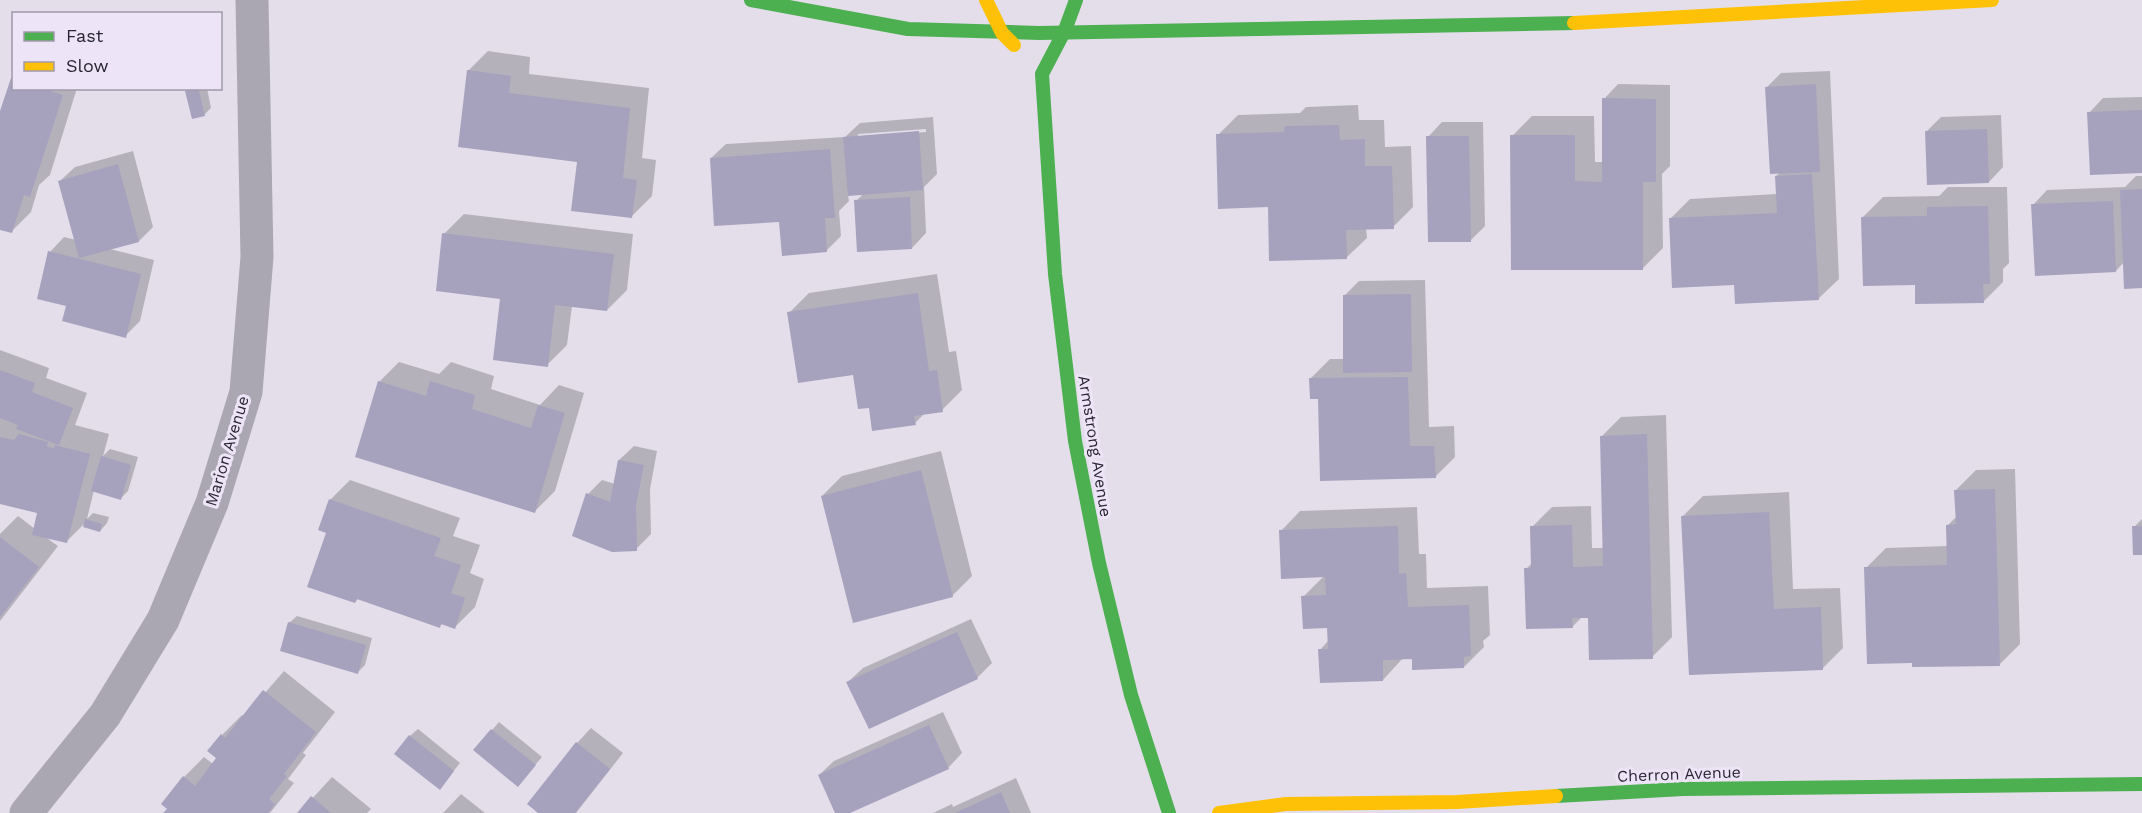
<svg xmlns="http://www.w3.org/2000/svg" width="2142" height="813" font-family="'Work Sans',sans-serif">
	<style>
		.shadow { fill: #0003; fill-rule: evenodd }
		.building { fill: #a6a1bd }
		.lines { fill: none; stroke-linecap: round; stroke-linejoin: round }
		.street { stroke: #aba7b2; stroke-width: 33 }
		.fast { stroke: #4caf50; stroke-width: 14 }
		.slow { stroke: #ffc107; stroke-width: 14 }
		.labels { text-anchor: middle; dominant-baseline: central; stroke-width: 6; stroke-linejoin: round; paint-order: stroke }
		.street-label { font-size: 16px; fill: #292633; stroke: #ede5f7 }
	</style>
	<rect width="100%" height="100%" fill="#e3deea"/>
	<g class="shadow">
		<path d="M488,51L530,57L529,74L649,88L642,158L656,160L652,196L632,216L579,160L468,71Z"/>
		<path d="M1830,71L1839,279L1819,298L1735,283L1670,219L1690,199L1777,194L1776,176L1781,172L1766,88L1781,73Z"/>
		<path d="M14,78V88H77L50,175L39,185L31,212L11,232L0,228V116Z"/>
		<path d="M1618,84L1670,85V166L1662,174L1663,248L1643,268L1512,136L1532,116H1594L1595,162H1604V99Z"/>
		<path d="M190,88H207L211,108L204,115L187,91Z"/>
		<path d="M2142,97V171L2089,113L2103,98Z"/>
		<path d="M1358,105L1359,120H1384L1385,147L1411,146L1413,207L1393,227L1366,228L1367,238L1347,257L1269,206L1218,135L1238,115L1300,113L1306,107Z"/>
		<path d="M2001,115L2003,167L1989,182L1927,131L1941,117Z"/>
		<path d="M933,117L937,174L924,187L926,233L912,248L856,201L863,194L848,195L849,201L839,211L841,236L826,251L780,220L711,158L726,144L845,137L860,123ZM926,129V132L858,137V134Z"/>
		<path d="M1442,122H1483L1485,226L1470,241L1428,137Z"/>
		<path d="M133,151L153,227L139,241L110,249L154,260L140,321L125,336L67,305L50,252L64,237L76,240L60,181L75,167Z"/>
		<path d="M2136,176H2142V287L2124,262L2116,271L2033,205L2047,190L2125,187Z"/>
		<path d="M1948,187H2007L2009,263L2003,269V282L1983,302L1917,284L1863,217L1883,197L1939,196Z"/>
		<path d="M464,214L633,234L627,290L607,310L572,306L567,345L547,365L501,297L444,234Z"/>
		<path d="M937,274L949,352L956,351L962,390L942,410L925,413L915,423L870,406L854,373L789,313L809,293Z"/>
		<path d="M1425,280L1429,427L1454,426L1455,457L1435,477L1320,397L1310,379L1330,359H1345L1344,296L1359,281Z"/>
		<path d="M0,350L49,368L46,378L87,393L75,425L109,434L103,456L110,449L138,457L128,491L121,498L94,490L87,519L93,513L109,517L107,523L100,531L86,522L66,542L44,536L58,546L0,621V534L18,516L35,529L39,512L0,502Z"/>
		<path d="M399,362L439,374L451,362L494,376L491,389L540,405L559,385L584,393L555,491L535,511L379,382Z"/>
		<path d="M1666,415L1672,637L1652,657L1589,616H1583L1572,627L1526,569L1533,562L1532,527L1552,507L1591,506L1592,548H1604L1601,437L1621,417Z"/>
		<path d="M634,446L657,451L650,489L651,534L636,549L588,494L602,480L615,484L619,460Z"/>
		<path d="M941,451L972,576L952,596L822,496L842,476Z"/>
		<path d="M2015,469L2020,644L2000,664L1914,662L1866,568L1886,548L1948,546V525L1957,516L1956,490L1976,470Z"/>
		<path d="M350,480L460,518L453,536L480,545L470,573L484,579L475,607L455,627L443,623L439,627L359,598L355,602L327,532L330,500Z"/>
		<path d="M1789,492L1793,589L1840,588L1843,648L1823,668L1683,516L1703,496Z"/>
		<path d="M1417,507L1419,554H1426L1427,588L1488,586L1490,635L1483,641L1484,647L1464,667L1403,658L1383,680L1320,650L1329,640L1328,627L1303,597L1324,576L1281,531L1300,511Z"/>
		<path d="M2142,519V554L2134,527Z"/>
		<path d="M297,616L372,638L365,665L357,673L289,623Z"/>
		<path d="M971,619L992,663L977,678L848,682L863,668Z"/>
		<path d="M284,671L335,712L303,753L306,755L288,779L294,783L270,813H165L184,777L204,757L213,764L218,758L222,735L242,715L244,717Z"/>
		<path d="M943,712L962,753L948,768L847,813H837L819,775L834,761Z"/>
		<path d="M499,722L542,757L518,785L475,750Z"/>
		<path d="M591,728L623,753L576,813H541L577,743Z"/>
		<path d="M418,729L460,763L440,788L410,736Z"/>
		<path d="M332,777L371,809L367,813H299Z"/>
		<path d="M1016,778L1031,813H933L952,804L953,807Z"/>
		<path d="M461,794L485,813H443Z"/>
	</g>
	<g class="building">
		<path d="M467,70L511,76L509,93L630,108L623,178L637,180L632,218L571,211L577,162L458,147Z"/>
		<path d="M11,78L14,79V88H42L63,95L30,197L24,195L12,233L0,230V111Z"/>
		<path d="M1816,84L1820,172L1770,174L1765,87Z"/>
		<path d="M198,88L205,116L192,119L185,91Z"/>
		<path d="M1602,98L1656,99V182H1643V270H1511L1510,135H1575V181L1602,182Z"/>
		<path d="M2142,110V173L2090,175L2087,112Z"/>
		<path d="M1339,125L1340,140L1365,139V166H1392L1394,229L1346,230L1347,259L1269,261L1268,207L1218,209L1216,134L1284,132L1285,126Z"/>
		<path d="M1987,129L1989,183L1927,185L1925,131Z"/>
		<path d="M919,131L923,190L848,196L843,137Z"/>
		<path d="M1426,136H1469L1471,242H1428Z"/>
		<path d="M830,149L835,218H825L827,252L782,256L779,222L714,226L710,158Z"/>
		<path d="M118,164L139,242L79,258L58,181Z"/>
		<path d="M1812,174L1819,300L1735,304L1734,285L1672,288L1669,218L1777,213L1775,176Z"/>
		<path d="M2142,189V288L2124,289L2120,190Z"/>
		<path d="M910,197L912,249L857,252L854,200Z"/>
		<path d="M2113,201L2116,272L2035,276L2031,204Z"/>
		<path d="M1988,206L1990,284H1983L1984,303L1915,304V285L1863,286L1861,217L1927,216V207Z"/>
		<path d="M442,233L614,254L607,311L555,305L548,367L493,360L500,299L436,291Z"/>
		<path d="M48,251L141,274L126,338L62,321L66,306L37,299Z"/>
		<path d="M918,293L929,371L937,370L943,412L914,416L916,425L872,431L869,408L858,409L853,375L798,383L787,312Z"/>
		<path d="M1411,294L1412,372L1343,373V295Z"/>
		<path d="M0,370L35,383L32,392L73,408L59,445L16,429L18,425L0,418Z"/>
		<path d="M1408,377L1410,446H1434L1436,478L1320,481L1318,399H1310L1309,378Z"/>
		<path d="M378,381L426,396L430,381L475,395L472,409L531,428L538,405L565,413L535,513L355,457Z"/>
		<path d="M19,434L48,442L47,447L54,448L55,445L90,454L67,543L32,535L37,513L0,504V437L14,440Z"/>
		<path d="M1647,434L1653,659L1589,660L1588,618H1572L1573,628L1526,629L1524,568H1531L1530,526L1572,525L1573,567L1603,566L1600,436Z"/>
		<path d="M101,456L131,465L121,500L91,491Z"/>
		<path d="M618,460L644,465L636,505L637,551L612,552L572,536L586,493L610,502Z"/>
		<path d="M921,470L953,597L853,623L821,496Z"/>
		<path d="M1995,489L2000,666L1912,667V663L1867,664L1864,567L1947,565L1946,525L1956,524L1954,490Z"/>
		<path d="M329,499L441,538L434,556L461,565L451,593L465,598L455,629L441,624L440,628L357,599L355,603L307,587L326,533L318,530Z"/>
		<path d="M1769,512L1774,609L1821,607L1823,670L1689,675L1681,516Z"/>
		<path d="M85,519L102,524L100,532L83,527Z"/>
		<path d="M1398,526L1399,574L1406,573L1408,607L1469,605L1471,656L1464,657V668L1412,670V659L1383,660V681L1320,683L1318,649H1328L1327,628L1303,629L1301,596L1326,595L1325,577L1281,579L1279,530Z"/>
		<path d="M2132,526H2142V555H2133Z"/>
		<path d="M0,537L39,567L0,617Z"/>
		<path d="M288,622L366,645L358,674L280,651Z"/>
		<path d="M957,632L978,679L869,729L846,682Z"/>
		<path d="M263,690L316,732L284,774L287,776L269,799L275,804L268,813H163L167,809L161,804L183,776L195,786L216,758L207,751L221,734L225,738Z"/>
		<path d="M929,725L949,769L850,813H835L818,775Z"/>
		<path d="M491,729L536,765L518,787L473,750Z"/>
		<path d="M409,735L454,771L440,790L394,754Z"/>
		<path d="M576,742L610,769L575,813H538L527,804Z"/>
		<path d="M1001,792L1010,813H955Z"/>
		<path d="M311,796L331,813H297Z"/>
	</g>
	<g class="lines">
		<path class="street" d="M26,813L105,715L163,620L212,503L246,392L257,257L252,0"/>
		<g class="fast">
			<path d="M751,0L908,29L1039,33L1574,23"/>
			<path d="M1076,0L1065,30L1042,74L1055,274L1075,441L1099,563L1131,695L1169,813"/>
			<path d="M1556,796L1683,789L2142,784"/>
		</g>
		<g class="slow">
			<path d="M986,0L1002,33L1014,45"/>
			<path d="M1574,23L1992,0"/>
			<path d="M1219,813L1286,804L1457,802L1556,796"/>
		</g>
	</g>
	<g class="labels">
		<g class="street-label">
			<text transform="translate(1095 446) rotate(81)">Armstrong Avenue</text>
			<text transform="translate(227 451) rotate(-73)">Marion Avenue</text>
			<text transform="translate(1679 774) rotate(-2)">Cherron Avenue</text>
		</g>
	</g>
	<rect x="12" y="12" width="210" height="78" fill="#ede5f7" stroke="#9f99a9" stroke-width="1.5"/>
	<rect x="24" y="32" width="30" height="9" fill="#4caf50" stroke="#9f99a9" stroke-width="1.5"/>
	<text x="66" y="42" font-size="18" fill="#292633">Fast</text>
	<rect x="24" y="62" width="30" height="9" fill="#ffc107" stroke="#9f99a9" stroke-width="1.5"/>
	<text x="66" y="72" font-size="18" fill="#292633">Slow</text>
</svg>
